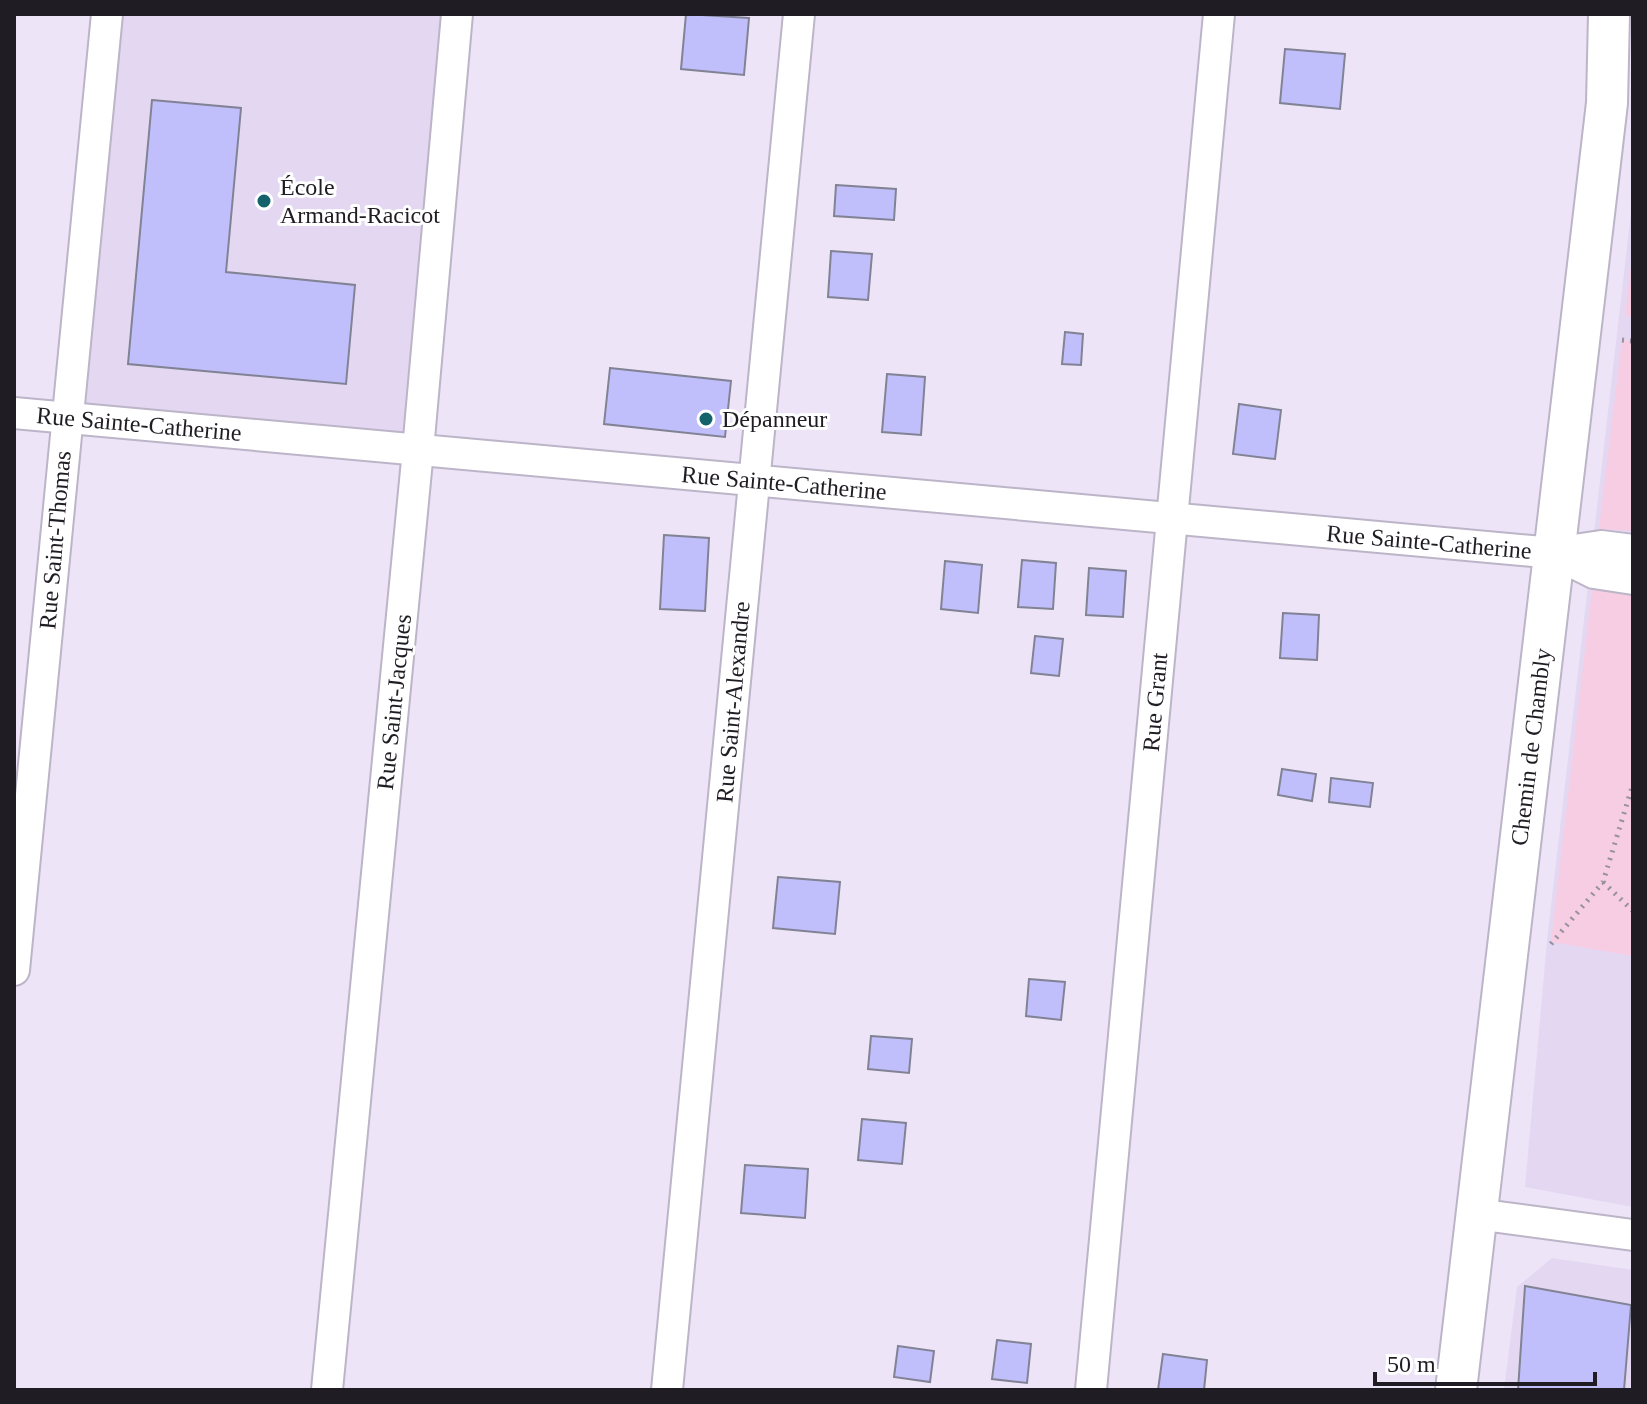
<svg xmlns="http://www.w3.org/2000/svg" width="1647" height="1404" font-family="Georgia,serif">
	<style>
		.built { fill: #e3d7f2 }
		.green { fill: #f7cde3 }
		.building { fill: #c1bffb; stroke: #828295; stroke-width: 2 }
		.lines { fill: none; stroke-linecap: round; stroke-linejoin: round }
		.minor-casing { stroke: #bcb4c7; stroke-width: 34 }
		.major-casing { stroke: #bcb4c7; stroke-width: 44 }
		.path { stroke: #9891a0; stroke-width: 5; stroke-dasharray: 2 6; stroke-linecap: butt }
		.minor { stroke: #fff; stroke-width: 30 }
		.major { stroke: #fff; stroke-width: 40 }
		.poi-dot { fill: #14626b; stroke: #fff; stroke-width: 3 }
		.labels { text-anchor: middle; dominant-baseline: central; stroke-width: 6; stroke-linejoin: round; paint-order: stroke }
		.poi-label { font-size: 24px; fill: #1f1c23; stroke: #fff; text-anchor: start }
		.street-label { font-size: 24px; fill: #1f1c23; stroke: #fff }
	</style>
	<rect width="100%" height="100%" fill="#ede4f8"/>
	<g class="built">
		<path d="M107,14H457L418,450L66,418Z"/>
		<path d="M1633,195V1207L1525,1187L1547,941Z"/>
		<path d="M1552,1258L1633,1270L1631,1390H1504L1517,1287Z"/>
	</g>
	<g class="green">
		<path d="M1633,250V317L1625,316Z"/>
		<path d="M1622,340L1633,341V531L1599,529Z"/>
		<path d="M1594,573L1633,580V956L1551,942Z"/>
	</g>
	<g class="building">
		<path d="M686,14L749,18L744,75L681,69Z"/>
		<path d="M1285,49L1345,54L1340,109L1280,103Z"/>
		<path d="M152,100L241,108L226,272L355,285L346,384L128,364Z"/>
		<path d="M836,185L896,189L894,220L834,216Z"/>
		<path d="M831,251L872,254L868,300L828,297Z"/>
		<path d="M1065,332L1083,334L1081,365L1062,364Z"/>
		<path d="M610,368L731,381L725,437L604,424Z"/>
		<path d="M887,374L925,377L921,435L882,432Z"/>
		<path d="M1239,404L1281,410L1275,459L1233,454Z"/>
		<path d="M664,535L709,538L705,611L660,609Z"/>
		<path d="M1022,560L1056,563L1053,609L1018,607Z"/>
		<path d="M945,561L982,565L978,613L941,609Z"/>
		<path d="M1089,568L1126,571L1123,617L1086,615Z"/>
		<path d="M1283,613L1319,615L1317,660L1280,658Z"/>
		<path d="M1035,636L1063,639L1059,676L1031,673Z"/>
		<path d="M1282,769L1316,774L1312,801L1278,795Z"/>
		<path d="M1331,778L1373,783L1370,807L1329,802Z"/>
		<path d="M778,877L840,882L835,934L773,928Z"/>
		<path d="M1029,979L1065,982L1061,1020L1026,1016Z"/>
		<path d="M871,1036L912,1039L909,1073L868,1069Z"/>
		<path d="M862,1119L906,1123L902,1164L858,1160Z"/>
		<path d="M745,1165L808,1169L805,1218L741,1213Z"/>
		<path d="M1525,1286L1631,1305L1624,1390H1518Z"/>
		<path d="M997,1340L1031,1344L1027,1383L992,1379Z"/>
		<path d="M898,1346L934,1351L930,1382L894,1377Z"/>
		<path d="M1163,1354L1207,1360L1204,1390H1158Z"/>
	</g>
	<g class="lines">
		<g class="minor-casing">
			<g id="minor">
				<path d="M14,413L1554,553L1601,546L1633,550"/>
				<path d="M1554,553L1594,573L1633,579"/>
				<path d="M14,970L107,14"/>
				<path d="M1476,1214L1633,1235"/>
				<path d="M327,1390L418,450L457,14"/>
				<path d="M667,1390L799,14"/>
				<path d="M1091,1390L1219,14"/>
			</g>
		</g>
		<g class="major-casing">
			<path id="major" d="M1456,1390L1607,103L1609,14"/>
		</g>
		<g class="path">
			<path d="M1622,340L1633,341"/>
			<path d="M1603,882L1633,911"/>
			<path d="M1551,944L1603,882L1633,784"/>
		</g>
		<use href="#minor" class="minor"/>
		<use href="#major" class="major"/>
	</g>
	<g class="poi-dot">
		<circle cx="264" cy="201" r="8"/>
		<circle cx="706" cy="419" r="8"/>
	</g>
	<g class="labels">
		<g class="poi-label">
			<text x="280" y="187">École<tspan x="280" dy="28">Armand-Racicot</tspan></text>
			<text x="722" y="419">Dépanneur</text>
		</g>
		<g class="street-label">
			<text transform="translate(139 424) rotate(5)">Rue Sainte-Catherine</text>
			<text transform="translate(784 483) rotate(5)">Rue Sainte-Catherine</text>
			<text transform="translate(55 540) rotate(-85)">Rue Saint-Thomas</text>
			<text transform="translate(1429 542) rotate(5)">Rue Sainte-Catherine</text>
			<text transform="translate(394 702) rotate(-84)">Rue Saint-Jacques</text>
			<text transform="translate(733 702) rotate(-85)">Rue Saint-Alexandre</text>
			<text transform="translate(1155 702) rotate(-85)">Rue Grant</text>
			<text transform="translate(1531 747) rotate(-83)">Chemin de Chambly</text>
		</g>
	</g>
	<rect width="1647" height="1404" fill="none" stroke="#1f1c23" stroke-width="32"/>
	<path d="M1375 1372v12h220v-12" fill="none" stroke="#1f1c23" stroke-width="4"/>
	<text x="1387" y="1372" font-size="24" fill="#1f1c23" stroke="#ffffff" stroke-width="6" paint-order="stroke">50 m</text>
</svg>
